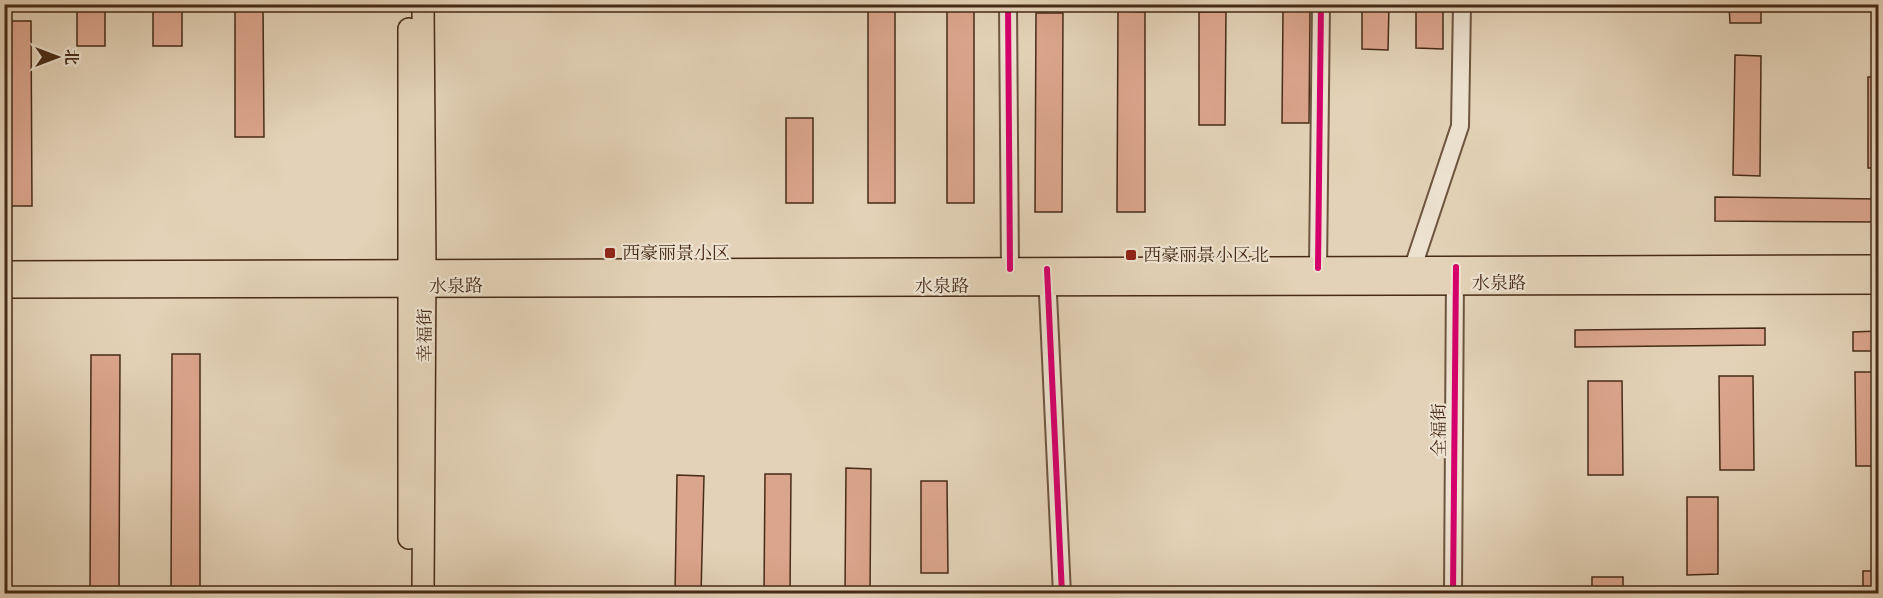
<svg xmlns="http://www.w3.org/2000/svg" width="1883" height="598" font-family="'Libre Caslon Text','Noto Serif SC',serif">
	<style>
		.building { fill: #dba58d; stroke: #472b17; stroke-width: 1.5 }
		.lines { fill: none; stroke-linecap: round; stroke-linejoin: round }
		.minor-casing { stroke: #6e553f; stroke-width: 20 }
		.major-casing { stroke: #472b17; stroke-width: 24 }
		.minor { stroke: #ede2d0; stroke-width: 16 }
		.major { stroke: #e3d2b7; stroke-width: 21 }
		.cycleway-casing { stroke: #ede2d0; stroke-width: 10 }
		.cycleway { stroke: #d6006c; stroke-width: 6 }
		.poi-dot { fill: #8f2418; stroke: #ede2d0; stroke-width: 2 }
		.labels { text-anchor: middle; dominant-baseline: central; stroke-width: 4.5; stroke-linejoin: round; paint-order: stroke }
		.poi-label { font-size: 18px; fill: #472b17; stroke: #ede2d0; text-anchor: start }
		.street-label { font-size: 18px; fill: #472b17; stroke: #ede2d0 }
	</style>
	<rect width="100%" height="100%" fill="#e3d2b7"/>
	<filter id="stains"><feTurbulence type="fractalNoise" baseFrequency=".00333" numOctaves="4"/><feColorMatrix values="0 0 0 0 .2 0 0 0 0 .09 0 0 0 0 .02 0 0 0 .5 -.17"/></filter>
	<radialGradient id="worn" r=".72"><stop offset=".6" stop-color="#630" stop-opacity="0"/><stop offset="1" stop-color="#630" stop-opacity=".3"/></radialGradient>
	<g class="building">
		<rect x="77" y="4" width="28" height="42"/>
		<rect x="153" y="4" width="29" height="42"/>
		<path d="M235,4H263L264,137H235Z"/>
		<rect x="868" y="4" width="27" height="199"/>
		<rect x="947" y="4" width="27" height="199"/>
		<path d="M1362,4H1389L1388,50L1362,49Z"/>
		<path d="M1416,4H1443V49L1416,48Z"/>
		<path d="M1729,4H1761V23H1730Z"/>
		<path d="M1283,10H1310L1309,123H1282Z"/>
		<path d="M1118,11L1145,12V212H1117Z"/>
		<path d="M1199,12H1226L1225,125H1199Z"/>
		<path d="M1036,13H1063L1062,212H1035Z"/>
		<path d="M4,21H31L32,206H4Z"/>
		<path d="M1735,55L1761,56L1760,176L1733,175Z"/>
		<rect x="1868" y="77" width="10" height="91"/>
		<rect x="786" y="118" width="27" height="85"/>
		<path d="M1715,197L1878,199V222L1715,221Z"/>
		<path d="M1765,328V345L1575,347V330Z"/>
		<path d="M1878,331V351H1853V332Z"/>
		<path d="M172,354H200V593H171Z"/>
		<path d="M91,355H120L119,594H90Z"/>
		<path d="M1855,372H1878V466H1856Z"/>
		<path d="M1719,376H1753L1754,470H1720Z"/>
		<path d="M1588,381H1622L1623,475H1588Z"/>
		<path d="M846,468L871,469L870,594H845Z"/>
		<path d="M765,474H791L790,594H764Z"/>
		<path d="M677,475L704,476L701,594H675Z"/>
		<path d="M921,481H947L948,573H921Z"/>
		<path d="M1687,497H1718V574L1687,575Z"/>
		<rect x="1863" y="571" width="15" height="23"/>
		<rect x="1592" y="577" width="31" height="17"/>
	</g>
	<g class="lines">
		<g class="minor-casing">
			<g id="minor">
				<path d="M1008,4L1010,269"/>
				<path d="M1318,268L1321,4"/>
				<path d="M1047,273L1062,594"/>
				<path d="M1413,278V267L1460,126L1462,4"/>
				<path d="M1453,594L1455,274"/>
			</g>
		</g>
		<g class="major-casing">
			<g id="major">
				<path d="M423,4L425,271L423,594"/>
				<path d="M409,29V538"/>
				<path d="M4,272L1878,266"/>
				<path d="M4,287L1878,283"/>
			</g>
		</g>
		<use href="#minor" class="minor"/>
		<use href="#major" class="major"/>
		<g class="cycleway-casing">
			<g id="cycleway">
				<path d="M1008,4L1010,269"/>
				<path d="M1318,268L1321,4"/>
				<path d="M1047,269L1062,594"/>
				<path d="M1453,594L1456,267"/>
			</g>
		</g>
		<use href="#cycleway" class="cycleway"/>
	</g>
	<g class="poi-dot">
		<rect x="604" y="247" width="12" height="12" rx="3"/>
		<rect x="1125" y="249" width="12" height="12" rx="3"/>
	</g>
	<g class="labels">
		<g class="poi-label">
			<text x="622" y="253">西豪丽景小区</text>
			<text x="1143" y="255">西豪丽景小区北</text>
		</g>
		<g class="street-label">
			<text x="1499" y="283">水泉路</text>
			<text transform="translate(456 286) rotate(-1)">水泉路</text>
			<text x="942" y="286">水泉路</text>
			<text transform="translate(425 335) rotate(-90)">幸福街</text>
			<text transform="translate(1439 430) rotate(-90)">全福街</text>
		</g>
	</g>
	<rect width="1883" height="598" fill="none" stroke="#e3d2b7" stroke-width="24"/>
	<rect x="6" y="6" width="1871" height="586" fill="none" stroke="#472b17" stroke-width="3"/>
	<rect x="12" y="12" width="1859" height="574" fill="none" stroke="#472b17" stroke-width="1.5"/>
	<g transform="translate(57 57) rotate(90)" stroke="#ede2d0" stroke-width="4.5" paint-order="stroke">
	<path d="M0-4.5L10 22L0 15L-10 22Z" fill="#472b17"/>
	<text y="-9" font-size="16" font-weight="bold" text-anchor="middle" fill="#472b17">北</text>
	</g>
	<rect width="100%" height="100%" filter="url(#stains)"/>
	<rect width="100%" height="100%" fill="url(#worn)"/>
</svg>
